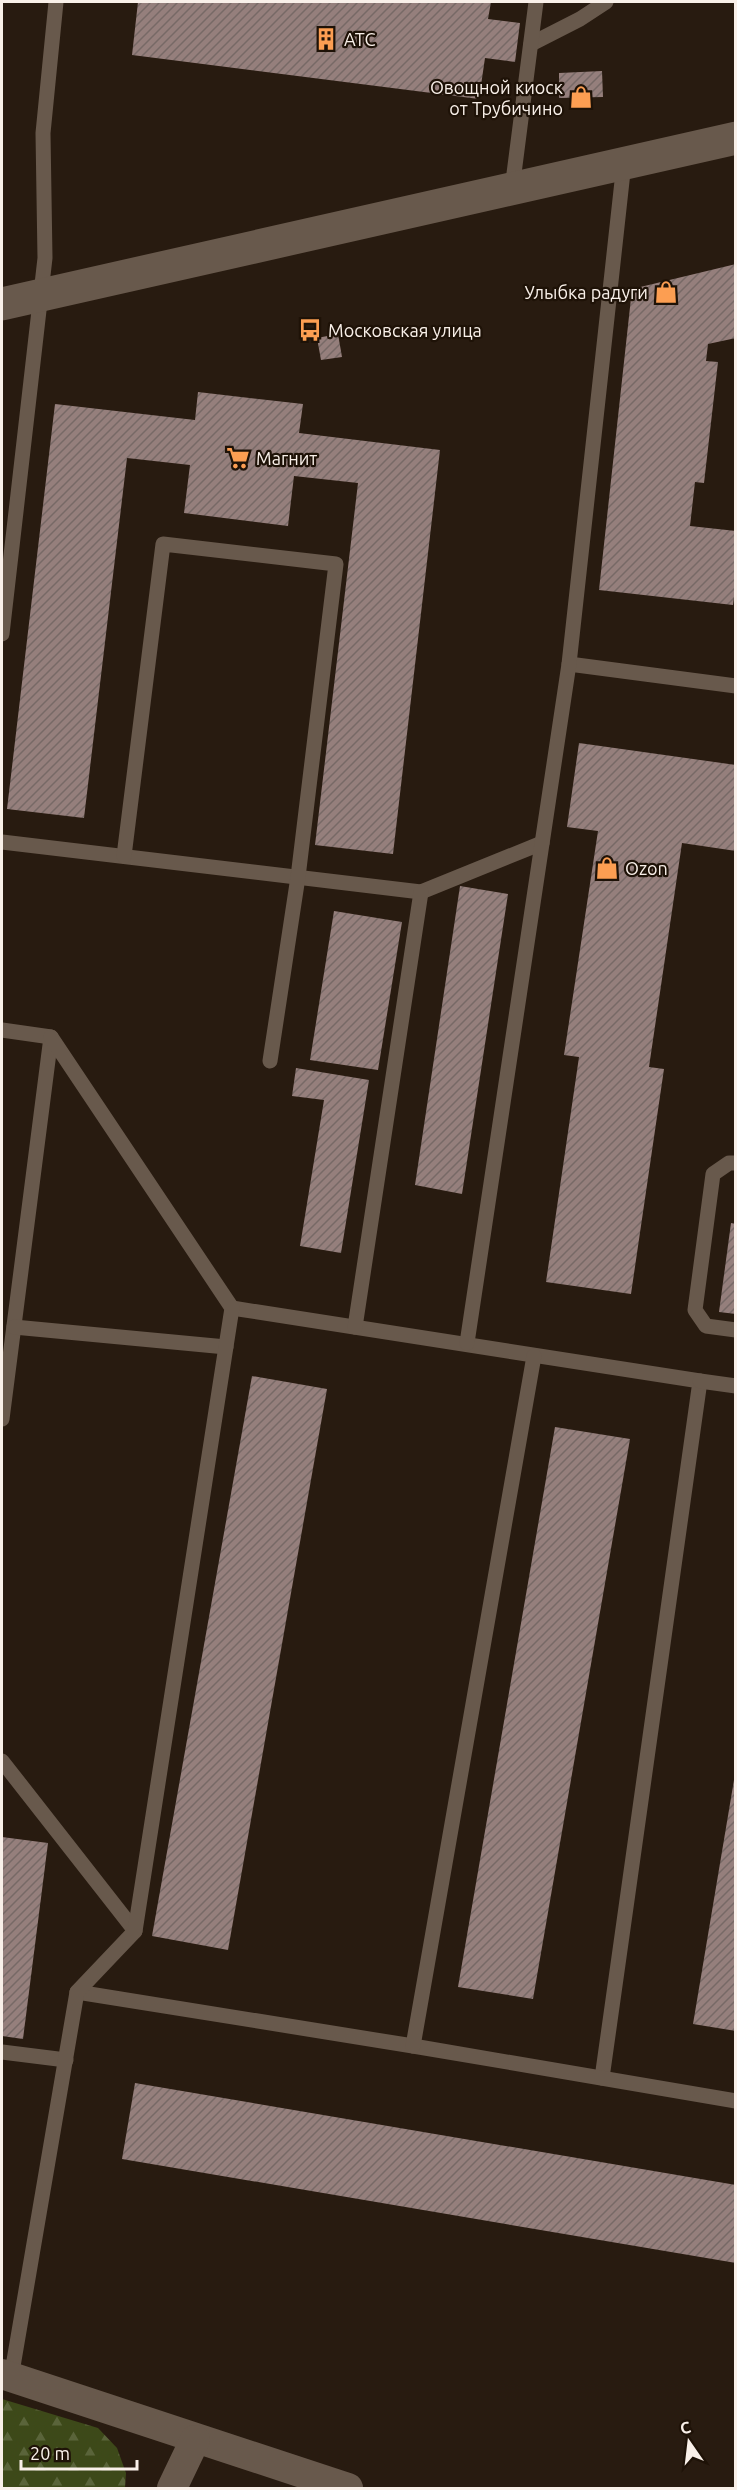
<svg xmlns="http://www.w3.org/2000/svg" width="737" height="2490" font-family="Ubuntu,sans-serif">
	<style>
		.forest { fill: url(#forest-firs) }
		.building { fill: url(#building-hatch) }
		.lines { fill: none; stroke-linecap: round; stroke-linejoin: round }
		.lane { stroke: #68594c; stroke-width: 15 }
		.street { stroke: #68594c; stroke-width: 30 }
		.secondary { stroke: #68594c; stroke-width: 33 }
		.labels { text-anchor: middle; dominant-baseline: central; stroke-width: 4.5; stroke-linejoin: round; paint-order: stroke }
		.poi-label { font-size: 18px; fill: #f9f0e9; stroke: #1e1207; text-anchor: start }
	</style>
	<defs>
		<pattern id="forest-firs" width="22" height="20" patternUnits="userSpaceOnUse" patternTransform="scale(1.5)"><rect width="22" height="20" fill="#3d4919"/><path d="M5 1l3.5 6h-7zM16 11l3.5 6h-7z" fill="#5a643a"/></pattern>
		<pattern id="building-hatch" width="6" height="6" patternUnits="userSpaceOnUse" patternTransform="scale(1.5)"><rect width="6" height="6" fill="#957f7c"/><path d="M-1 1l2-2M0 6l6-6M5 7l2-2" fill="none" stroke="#776966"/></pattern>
	</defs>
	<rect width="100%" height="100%" fill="#281b10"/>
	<path class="forest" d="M2,2399L98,2428L117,2448L126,2473L125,2488H2Z"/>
	<g class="building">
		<path d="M138,2H491L488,19L520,23L515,62L485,58L479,99L132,55Z"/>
		<path d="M602,71L603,97L559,98V73Z"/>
		<path d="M736,264V338L708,344L706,361L718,362L704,483L695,482L690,526L736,531V581L733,605L599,590L632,289Z"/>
		<path d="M338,334L342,357L321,360L317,338Z"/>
		<path d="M198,392L303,404L299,433L440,450L393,854L315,845L358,483L294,476L288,526L184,513L190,465L127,458L84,818L7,809L55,404L195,420Z"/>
		<path d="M579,743L736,765V851L682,843L649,1067L664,1069L631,1294L546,1282L579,1057L564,1055L598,831L567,827Z"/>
		<path d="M460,886L508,894L462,1194L415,1185Z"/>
		<path d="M334,911L402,922L378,1070L310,1060Z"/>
		<path d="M296,1068L369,1080L341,1253L300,1246L324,1100L292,1096Z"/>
		<path d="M731,1223L736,1224V1314L719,1312Z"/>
		<path d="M252,1376L327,1389L228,1950L152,1936Z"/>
		<path d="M555,1427L630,1439L533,1999L458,1987Z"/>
		<path d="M734,1780H736V2031L693,2024Z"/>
		<path d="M2,1837L48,1843L23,2039L2,2036Z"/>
		<path d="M135,2083L736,2185V2263L122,2159Z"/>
	</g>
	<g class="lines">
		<g class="lane">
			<path d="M531,44L580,19L606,2"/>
			<path d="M512,189L536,2"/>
			<path d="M2,634L45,258L43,133L56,2"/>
			<path d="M569,664L736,686"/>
			<path d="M2,842L421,892L542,843"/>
			<path d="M124,856L163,544L336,564L298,877L270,1061"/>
			<path d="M2,1030L51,1037L2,1419"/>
			<path d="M736,1163H729L713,1174L695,1310L706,1326L736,1330"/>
			<path d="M232,1308L700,1381L602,2078"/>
			<path d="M14,1327L226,1347"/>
			<path d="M355,1327L421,892"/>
			<path d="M467,1343L569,664L624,163"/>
			<path d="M700,1381L736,1386"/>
			<path d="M2,1761L135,1931"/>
			<path d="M77,1992L413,2046L736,2101"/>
			<path d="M413,2046L534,1356"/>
			<path d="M2,2052L66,2060"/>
			<path d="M11,2378L77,1992L135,1931L232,1308L51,1037"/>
		</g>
		<g class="street">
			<path d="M2,2374L348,2488"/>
			<path d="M172,2488L195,2440"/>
		</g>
		<path class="secondary" d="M2,304L736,138"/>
	</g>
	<defs>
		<g id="building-bare" transform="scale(1.8)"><path d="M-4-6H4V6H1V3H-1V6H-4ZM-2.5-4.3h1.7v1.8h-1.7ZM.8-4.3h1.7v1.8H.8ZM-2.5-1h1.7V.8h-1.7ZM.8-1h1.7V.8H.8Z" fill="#fc9e52" stroke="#1e1207" stroke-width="2.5" paint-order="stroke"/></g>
		<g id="shop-bare" transform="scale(1.8)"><path d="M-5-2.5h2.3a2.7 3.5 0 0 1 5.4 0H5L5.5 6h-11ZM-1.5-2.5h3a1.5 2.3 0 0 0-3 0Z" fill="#fc9e52" stroke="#1e1207" stroke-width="2.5" paint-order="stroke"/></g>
		<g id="bus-bare" transform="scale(1.8)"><path d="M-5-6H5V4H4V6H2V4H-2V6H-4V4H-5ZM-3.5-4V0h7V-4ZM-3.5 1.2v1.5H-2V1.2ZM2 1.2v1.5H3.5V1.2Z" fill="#fc9e52" stroke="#1e1207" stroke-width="2.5" paint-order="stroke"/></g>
		<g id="supermarket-bare" transform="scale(1.8)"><path d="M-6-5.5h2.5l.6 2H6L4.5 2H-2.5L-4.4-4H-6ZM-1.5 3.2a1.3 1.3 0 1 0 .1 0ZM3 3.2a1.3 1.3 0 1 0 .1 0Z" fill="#fc9e52" stroke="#1e1207" stroke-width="2.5" paint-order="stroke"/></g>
	</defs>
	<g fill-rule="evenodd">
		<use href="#building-bare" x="326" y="39"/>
		<use href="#shop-bare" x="581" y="97"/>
		<use href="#shop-bare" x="666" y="292"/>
		<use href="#bus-bare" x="310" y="330"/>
		<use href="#supermarket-bare" x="238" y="458"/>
		<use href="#shop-bare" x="607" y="868"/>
	</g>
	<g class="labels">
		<g class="poi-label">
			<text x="344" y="39">АТС</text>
			<text x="563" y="87" text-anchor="end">Овощной киоск<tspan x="563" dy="21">от Трубичино</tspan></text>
			<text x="648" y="292" text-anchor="end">Улыбка радуги</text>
			<text x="328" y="330">Московская улица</text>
			<text x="256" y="458">Магнит</text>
			<text x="625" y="868">Ozon</text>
		</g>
	</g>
	<rect width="737" height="2490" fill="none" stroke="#f9f0e9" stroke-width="6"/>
	<g transform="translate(689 2442) rotate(346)" stroke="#1e1207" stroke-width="4.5" paint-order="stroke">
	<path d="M0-4.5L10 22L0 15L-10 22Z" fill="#f9f0e9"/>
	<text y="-9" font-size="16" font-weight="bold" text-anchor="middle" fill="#f9f0e9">С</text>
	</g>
	<path d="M21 2460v9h116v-9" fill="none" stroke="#f9f0e9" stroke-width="3"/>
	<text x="30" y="2460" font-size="18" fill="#f9f0e9" stroke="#1e1207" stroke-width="4.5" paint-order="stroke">20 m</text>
</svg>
